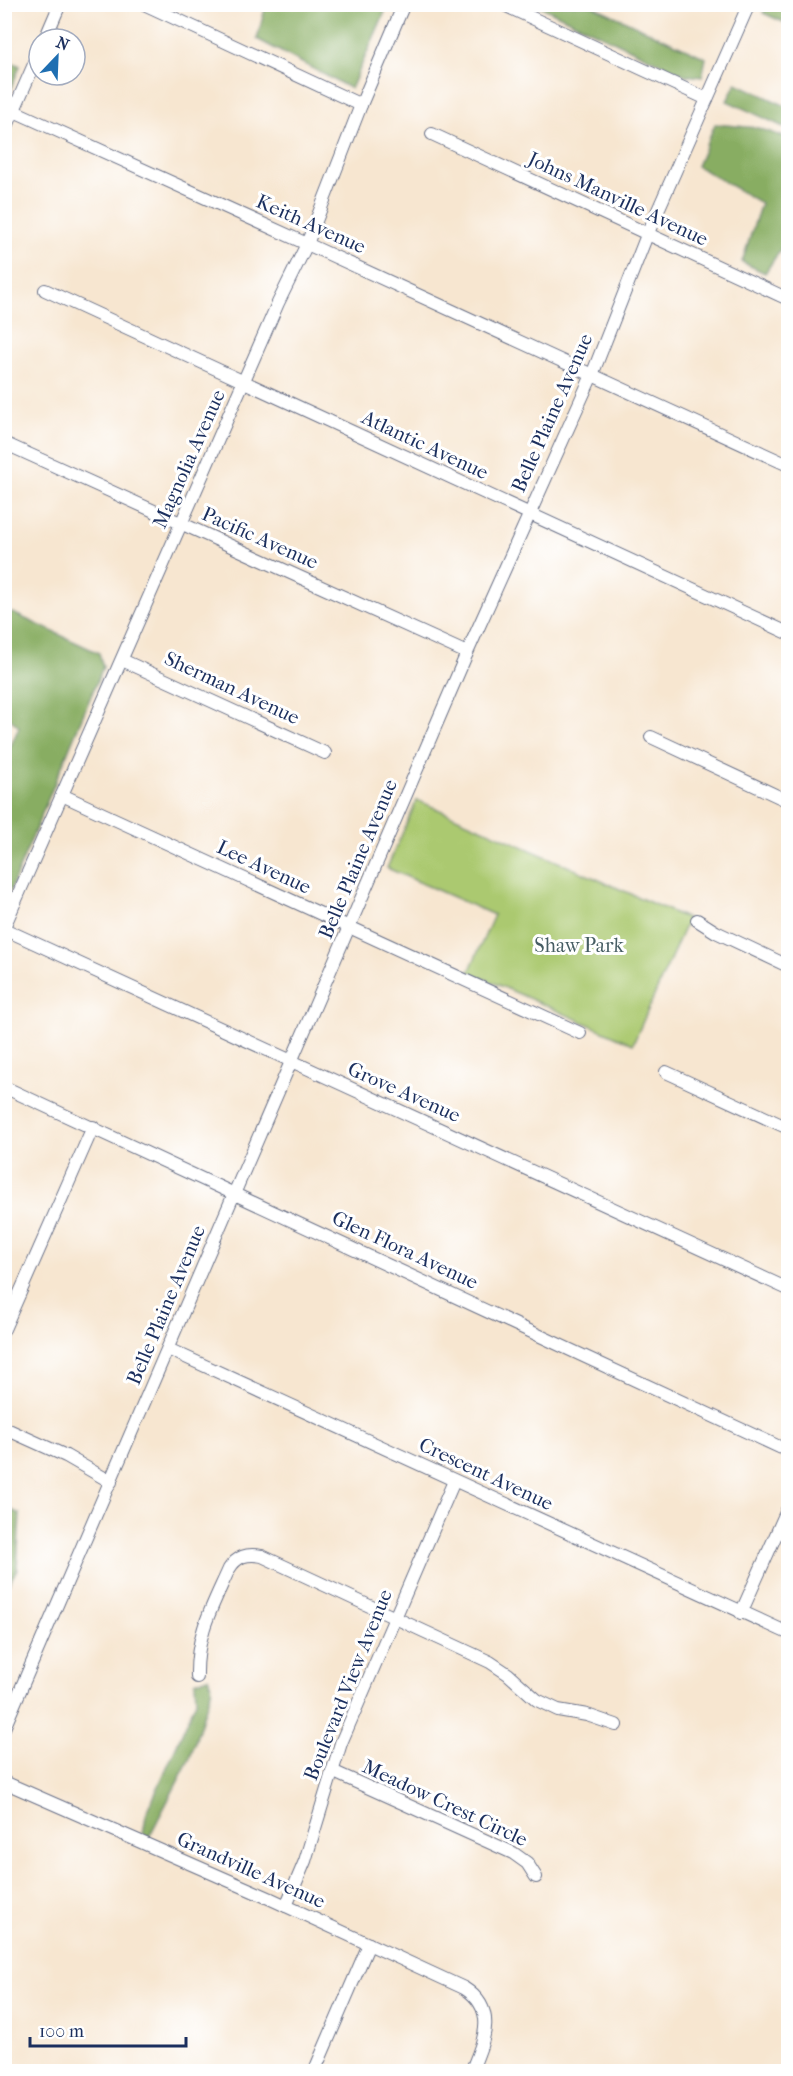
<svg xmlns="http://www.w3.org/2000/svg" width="793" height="2076" font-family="'IM FELL French Canon',serif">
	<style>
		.green { fill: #abc970; stroke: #637c67; stroke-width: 1.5 }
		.forest { fill: #88ad62; stroke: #526e60; stroke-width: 1.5 }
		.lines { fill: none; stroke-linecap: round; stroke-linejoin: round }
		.minor-casing { stroke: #686f86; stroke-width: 14 }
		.minor { stroke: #fff; stroke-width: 12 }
		.labels { text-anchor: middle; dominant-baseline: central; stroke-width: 6; stroke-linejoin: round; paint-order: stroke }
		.street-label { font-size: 20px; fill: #1b2f5e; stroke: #fff }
		.park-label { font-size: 20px; fill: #465d63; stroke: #fff }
	</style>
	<rect width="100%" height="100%" fill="#fff"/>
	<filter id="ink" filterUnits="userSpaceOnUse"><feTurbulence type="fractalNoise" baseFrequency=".0167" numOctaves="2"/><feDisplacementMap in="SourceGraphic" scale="12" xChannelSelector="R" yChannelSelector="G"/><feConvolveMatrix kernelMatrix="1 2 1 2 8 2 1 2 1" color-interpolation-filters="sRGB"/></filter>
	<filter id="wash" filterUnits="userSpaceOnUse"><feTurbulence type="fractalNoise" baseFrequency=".008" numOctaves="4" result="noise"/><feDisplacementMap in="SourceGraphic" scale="24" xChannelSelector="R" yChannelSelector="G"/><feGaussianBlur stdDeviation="1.35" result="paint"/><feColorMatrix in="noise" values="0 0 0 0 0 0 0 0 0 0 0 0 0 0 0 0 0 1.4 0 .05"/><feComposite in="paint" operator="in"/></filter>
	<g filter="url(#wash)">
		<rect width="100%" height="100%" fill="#f7e6d0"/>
		<path class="green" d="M417,800L688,919L633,1044L469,972L494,915L387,868Z"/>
		<g class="forest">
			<path d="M266,5V4L388,5L351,89L257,39Z"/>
			<path d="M537,5H591L706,58L702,77L685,75Z"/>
			<path d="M766,5H788V24L763,13Z"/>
			<path d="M5,59L20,66L5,103Z"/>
			<path d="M736,83L788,107V129L727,101Z"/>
			<path d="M715,124L758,128L788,138V238L765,273L742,262L761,203L697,166Z"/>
			<path d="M5,613H13L99,653L103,667L5,903V759L19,727L5,714Z"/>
			<path d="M5,1507L20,1514L17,1569L5,1591Z"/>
			<path d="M208,1677L212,1688L190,1758L149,1837L143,1834L146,1815L196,1701L195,1682Z"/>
		</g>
	</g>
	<g filter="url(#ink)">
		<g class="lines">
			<g class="minor-casing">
				<g id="minor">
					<path d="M144,4L361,105"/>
					<path d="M502,4L707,99"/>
					<path d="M45,39L60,4"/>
					<path d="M14,111L307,244L788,465"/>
					<path d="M4,133L39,53"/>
					<path d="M432,134L788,299"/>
					<path d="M45,290L788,633"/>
					<path d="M4,443L467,653"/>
					<path d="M122,660L325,753"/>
					<path d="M651,737L788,801"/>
					<path d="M62,795L580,1033"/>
					<path d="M697,920L716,932L788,966"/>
					<path d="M4,927L278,303L307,244L361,105L404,4"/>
					<path d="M4,929C265,1051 527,1169 788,1289"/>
					<path d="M666,1072L788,1128"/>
					<path d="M4,1087L788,1451"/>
					<path d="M4,1329L93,1127"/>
					<path d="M168,1349L788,1633"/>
					<path d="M4,1428L66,1456L111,1482"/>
					<path d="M741,1613L788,1508"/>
					<path d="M197,1677C196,1634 212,1607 229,1569C237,1556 247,1553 262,1556L490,1662L508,1674L537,1700L558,1710L587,1715L616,1725"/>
					<path d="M4,1728L467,653L592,375L647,235L749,4"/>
					<path d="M332,1771L513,1853L527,1863L536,1877"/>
					<path d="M4,1782L271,1899L464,1988C499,2010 483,2042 471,2072"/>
					<path d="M286,1906L305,1861L341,1743L454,1481"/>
					<path d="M314,2072L369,1944"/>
				</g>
			</g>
			<use href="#minor" class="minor"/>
		</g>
	</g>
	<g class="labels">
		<g class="street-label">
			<text transform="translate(618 199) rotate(25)">Johns Manville Avenue</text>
			<text transform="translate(311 224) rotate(24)">Keith Avenue</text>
			<text transform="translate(552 413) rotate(-66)">Belle Plaine Avenue</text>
			<text transform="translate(425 445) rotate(25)">Atlantic Avenue</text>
			<text transform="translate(189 459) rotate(-66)">Magnolia Avenue</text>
			<text transform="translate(260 538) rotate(24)">Pacific Avenue</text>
			<text transform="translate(232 688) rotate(25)">Sherman Avenue</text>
			<text transform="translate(358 859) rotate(-67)">Belle Plaine Avenue</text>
			<text transform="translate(264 867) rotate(25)">Lee Avenue</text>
			<text transform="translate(404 1092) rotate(24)">Grove Avenue</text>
			<text transform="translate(405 1250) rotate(25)">Glen Flora Avenue</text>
			<text transform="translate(166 1305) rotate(-67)">Belle Plaine Avenue</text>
			<text transform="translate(486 1474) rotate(25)">Crescent Avenue</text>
			<text transform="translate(348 1685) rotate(-68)">Boulevard View Avenue</text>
			<text transform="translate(445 1803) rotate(25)">Meadow Crest Circle</text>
			<text transform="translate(251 1870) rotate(24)">Grandville Avenue</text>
		</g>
		<g class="park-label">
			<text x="579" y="945">Shaw Park</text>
		</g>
	</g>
	<rect width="793" height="2076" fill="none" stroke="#fff" stroke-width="24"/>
	<g transform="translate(57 57) rotate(23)"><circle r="28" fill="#ffffff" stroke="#a4acbf" stroke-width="1.5"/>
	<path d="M0-4.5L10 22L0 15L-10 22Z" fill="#1f6fb2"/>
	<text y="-9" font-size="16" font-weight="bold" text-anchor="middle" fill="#1b2f5e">N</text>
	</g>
	<path d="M30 2037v9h156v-9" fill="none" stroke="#1b2f5e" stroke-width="3"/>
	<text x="39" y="2037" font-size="18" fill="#1b2f5e" stroke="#ffffff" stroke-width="4.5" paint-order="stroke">100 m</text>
</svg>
